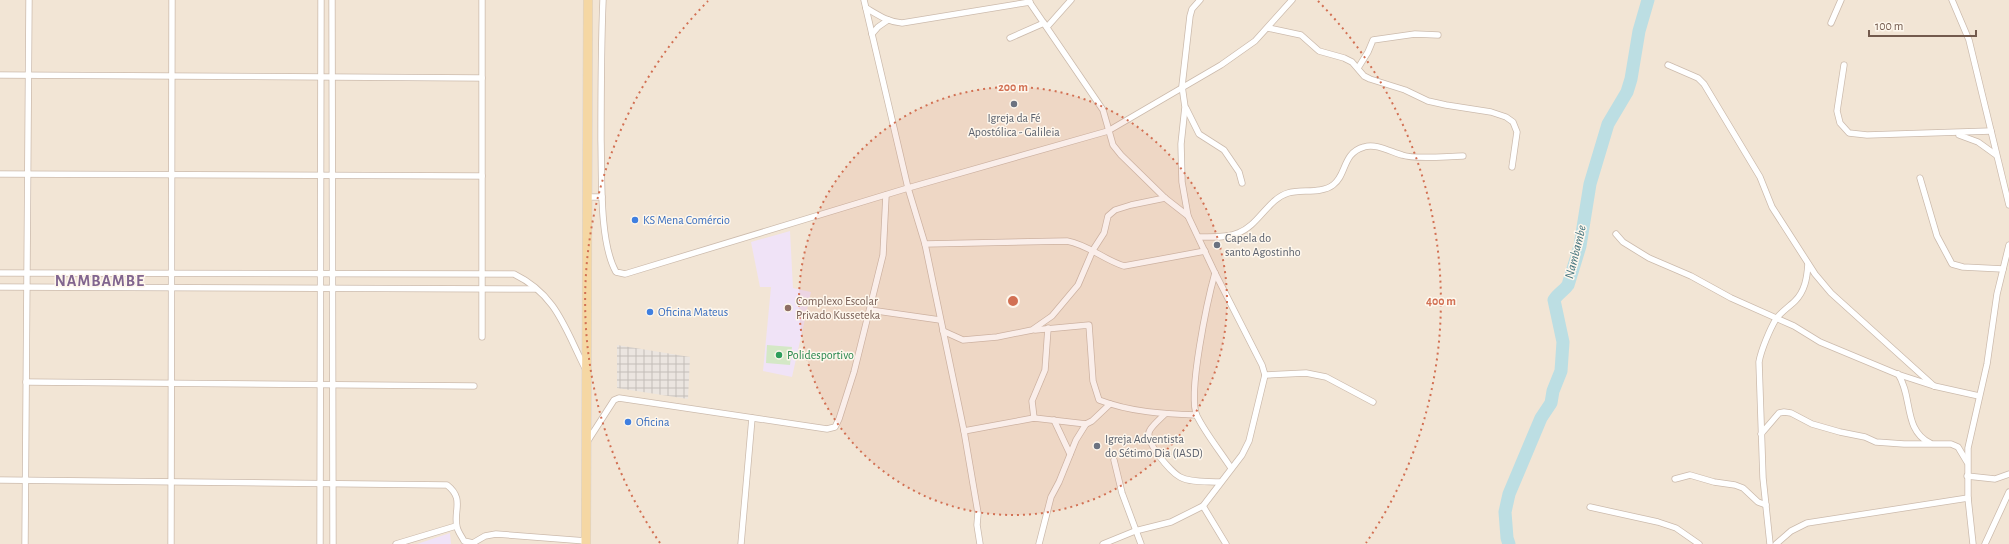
<svg xmlns="http://www.w3.org/2000/svg" width="2009" height="544" font-family="'Alegreya Sans',sans-serif">
	<style>
		.residential { fill: #f2e5d5 }
		.industrial { fill: url(#industrial-grid) }
		.education { fill: #f0e3f7 }
		.park { fill: #d4e8c6 }
		.lines { fill: none; stroke-linecap: round; stroke-linejoin: round }
		.river { stroke: #bcdee3; stroke-width: 13 }
		.street-casing { stroke: #ccbbad; stroke-width: 7 }
		.primary-casing { stroke: #d8d1cd; stroke-width: 10 }
		.street { stroke: #fff; stroke-width: 5.5 }
		.primary { stroke: #f5d7a3; stroke-width: 9 }
		.ring { fill: none; stroke: #d27053; stroke-width: 2; stroke-dasharray: 2 4 }
		.worship-dot { fill: #6b7280; stroke: #fef7ed; stroke-width: 1.5 }
		.shop-dot { fill: #3f7fe0; stroke: #fef7ed; stroke-width: 1.5 }
		.education-dot { fill: #8d6e63; stroke: #fef7ed; stroke-width: 1.5 }
		.leisure-dot { fill: #2e9e5b; stroke: #fef7ed; stroke-width: 1.5 }
		.labels { text-anchor: middle; dominant-baseline: central; stroke-width: 3; stroke-linejoin: round; paint-order: stroke }
		.worship-label { font-size: 12px; fill: #5b616d; stroke: #fef7ed; text-anchor: start }
		.shop-label { font-size: 12px; fill: #366cbe; stroke: #fef7ed; text-anchor: start }
		.education-label { font-size: 12px; fill: #785e54; stroke: #fef7ed; text-anchor: start }
		.leisure-label { font-size: 12px; fill: #27864d; stroke: #fef7ed; text-anchor: start }
		.water-label { font-size: 13px; font-style: italic; fill: #44747e; stroke: #fef7ed }
		.district-label { font-size: 16px; font-weight: bold; letter-spacing: 1px; fill: #81658f; stroke: #fef7ed }
		.centre { fill: #d27053; stroke: #fef7ed; stroke-width: 2 }
		.ring-label { font-size: 12px; text-anchor: middle; font-weight: bold; fill: #d27053; stroke: #fef7ed; stroke-width: 3; stroke-linejoin: round; paint-order: stroke }
	</style>
	<defs>
		<pattern id="industrial-grid" width="8" height="8" patternUnits="userSpaceOnUse"><rect width="8" height="8" fill="#ebe5e0"/><path d="M0 4h8M4 0v8" fill="none" stroke="#c3bdb8"/></pattern>
	</defs>
	<rect width="100%" height="100%" fill="#fbf3e7"/>
	<rect class="residential" x="0" y="0" width="2009" height="544"/>
	<path class="industrial" d="M617,345L690,357L688,399L617,388Z"/>
	<g class="education">
		<path d="M790,231L793,288L811,292L792,377L763,371L771,287H760L751,242Z"/>
		<path d="M450,533L451,544H417Z"/>
	</g>
	<path class="park" d="M767,345L792,347L790,365L766,363Z"/>
	<g class="lines">
		<path class="river" d="M1509,544L1507,538L1505,512L1509,494L1541,418L1551,403L1553,391L1561,371L1563,342L1554,300C1558,293 1564,291 1568,285L1580,246L1590,184L1608,124L1627,92L1631,79L1639,31L1648,0"/>
		<g class="street-casing">
			<g id="street">
				<path d="M332,0L333,544"/>
				<path d="M482,0V337"/>
				<path d="M603,0C601,47 601,93 601,140C602,175 599,242 616,272L625,274L908,188L1108,131L1221,65L1255,41L1292,0"/>
				<path d="M864,0L908,188L925,244L964,431L978,513L977,525L980,544"/>
				<path d="M1028,0L1103,110L1113,145L1121,155L1165,198L1188,216L1215,273L1262,365L1265,375L1249,441L1242,455L1203,506L1171,522L1135,531L1103,544"/>
				<path d="M1952,0L1969,40L2009,205"/>
				<path d="M866,8C878,15 888,22 902,23L1030,2"/>
				<path d="M1831,23L1841,0"/>
				<path d="M1047,27L1071,0"/>
				<path d="M1268,28L1301,35L1319,51L1344,58L1352,62L1364,76L1370,79L1405,90L1428,101L1446,105L1491,112L1506,117L1513,122L1517,132L1512,167"/>
				<path d="M872,34L878,27L888,20"/>
				<path d="M1010,38L1044,23"/>
				<path d="M1668,65L1698,78L1704,84L1760,177L1772,207L1815,274L1831,293L1934,386"/>
				<path d="M1844,65L1837,111L1840,123L1849,133L1867,135L1991,131"/>
				<path d="M1358,68L1368,52L1373,40L1415,34L1438,35"/>
				<path d="M0,75L482,78"/>
				<path d="M1186,108L1199,134L1224,150L1239,172L1242,183"/>
				<path d="M1959,135L1978,142L1996,155"/>
				<path d="M0,174L482,176"/>
				<path d="M1920,178L1937,236L1952,264L1963,267L2003,269"/>
				<path d="M588,197H602"/>
				<path d="M1188,216L1182,182L1181,144L1185,107L1182,86L1190,16L1192,9L1200,0"/>
				<path d="M1616,234L1623,242L1649,258L1691,276L1731,298L1794,326L1820,342L1897,374L1934,386L1979,396"/>
				<path d="M1199,237C1211,237 1227,238 1238,233C1258,226 1268,199 1288,193C1301,189 1321,194 1333,185C1347,175 1342,153 1364,147C1376,143 1391,152 1402,155C1416,160 1448,156 1463,156"/>
				<path d="M925,244L1067,241C1089,245 1104,260 1124,266L1205,251"/>
				<path d="M0,273L514,274C557,295 565,329 585,368"/>
				<path d="M1215,273C1208,298 1187,395 1197,416C1206,434 1220,451 1231,468"/>
				<path d="M0,287L535,289"/>
				<path d="M870,310L940,320"/>
				<path d="M1035,330L1089,325L1093,381L1099,400C1130,412 1164,414 1196,415"/>
				<path d="M943,331L963,340L997,337L1032,330L1052,316L1078,285L1093,250L1104,233L1108,216L1115,210L1131,205L1165,198"/>
				<path d="M1898,374C1913,396 1903,430 1930,443"/>
				<path d="M1265,375L1306,373L1326,377L1373,402"/>
				<path d="M26,382L474,386"/>
				<path d="M1165,414C1160,419 1153,425 1150,430C1143,441 1171,472 1180,477C1191,483 1208,481 1220,482"/>
				<path d="M1034,418L1032,401L1045,370L1048,328"/>
				<path d="M1054,420L1070,454"/>
				<path d="M964,431L1034,418L1086,424L1092,421L1110,404"/>
				<path d="M1761,434L1779,413L1784,412L1791,413L1812,424L1840,432L1865,437L1876,442L1904,444H1951L1958,447L1967,462"/>
				<path d="M587,442L614,400L619,398L827,429L835,427L839,419L854,372L883,255L886,195"/>
				<path d="M1114,460L1122,493L1141,544"/>
				<path d="M1967,476L1995,479L2009,474"/>
				<path d="M1675,479L1690,475L1714,482L1735,485L1743,488L1758,502L1766,505"/>
				<path d="M0,480L447,485C465,499 453,511 457,527C458,532 462,537 464,541L473,543L485,536L496,534L586,541"/>
				<path d="M1203,506L1226,544"/>
				<path d="M1590,507L1658,522L1676,528L1699,544"/>
				<path d="M25,544L29,0"/>
				<path d="M171,544L172,0"/>
				<path d="M320,544L321,0"/>
				<path d="M396,544L456,526"/>
				<path d="M741,544L752,418"/>
				<path d="M1039,544L1051,497L1059,482L1076,440L1086,424"/>
				<path d="M1770,544L1763,478L1759,362C1761,350 1770,329 1776,319C1781,312 1789,307 1795,301C1805,291 1807,278 1808,264"/>
				<path d="M1776,544L1791,531L1807,523L1968,498"/>
				<path d="M1973,544L1968,498V448L1987,364L1997,294L2009,245"/>
				<path d="M1985,544L2009,492"/>
			</g>
		</g>
		<g class="primary-casing">
			<path id="primary" d="M586,544L588,0"/>
		</g>
		<use href="#street" class="street"/>
		<use href="#primary" class="primary"/>
	</g>
	<circle cx="1013" cy="301" r="214" fill="#d27053" fill-opacity=".12"/>
	<g class="ring">
		<circle cx="1013" cy="301" r="214"/>
		<path d="M660 543A428 428 0 0 1 708 1M1318 1A428 428 0 0 1 1366 543"/>
	</g>
	<g class="worship-dot">
		<circle cx="1014" cy="104" r="4"/>
		<circle cx="1217" cy="245" r="4"/>
		<circle cx="1097" cy="446" r="4"/>
	</g>
	<g class="shop-dot">
		<circle cx="635" cy="220" r="4"/>
		<circle cx="650" cy="312" r="4"/>
		<circle cx="628" cy="422" r="4"/>
	</g>
	<circle class="education-dot" cx="788" cy="308" r="4"/>
	<circle class="leisure-dot" cx="779" cy="355" r="4"/>
	<g class="labels">
		<g class="worship-label">
			<text x="1014" y="118" text-anchor="middle">Igreja da Fé<tspan x="1014" dy="14">Apostólica - Galileia</tspan></text>
			<text x="1225" y="238">Capela do<tspan x="1225" dy="14">santo Agostinho</tspan></text>
			<text x="1105" y="439">Igreja Adventista<tspan x="1105" dy="14">do Sétimo Dia (IASD)</tspan></text>
		</g>
		<g class="shop-label">
			<text x="643" y="220">KS Mena Comércio</text>
			<text x="658" y="312">Oficina Mateus</text>
			<text x="636" y="422">Oficina</text>
		</g>
		<g class="education-label">
			<text x="796" y="301">Complexo Escolar<tspan x="796" dy="14">Privado Kusseteka</tspan></text>
		</g>
		<g class="leisure-label">
			<text x="787" y="355">Polidesportivo</text>
		</g>
		<g class="water-label">
			<text transform="translate(1576 252) rotate(-76)">Nambambe</text>
		</g>
		<g class="district-label">
			<text x="100" y="281">NAMBAMBE</text>
		</g>
	</g>
	<circle cx="1013" cy="301" r="6" class="centre"/>
	<g class="ring-label">
		<text x="1013" y="91">200 m</text>
		<text x="1441" y="305">400 m</text>
	</g>
	<path d="M1869 30v6h107v-6" fill="none" stroke="#735a4d" stroke-width="2"/>
	<text x="1875" y="30" font-size="12" fill="#735a4d" stroke="#fef7ed" stroke-width="3" paint-order="stroke">100 m</text>
</svg>
